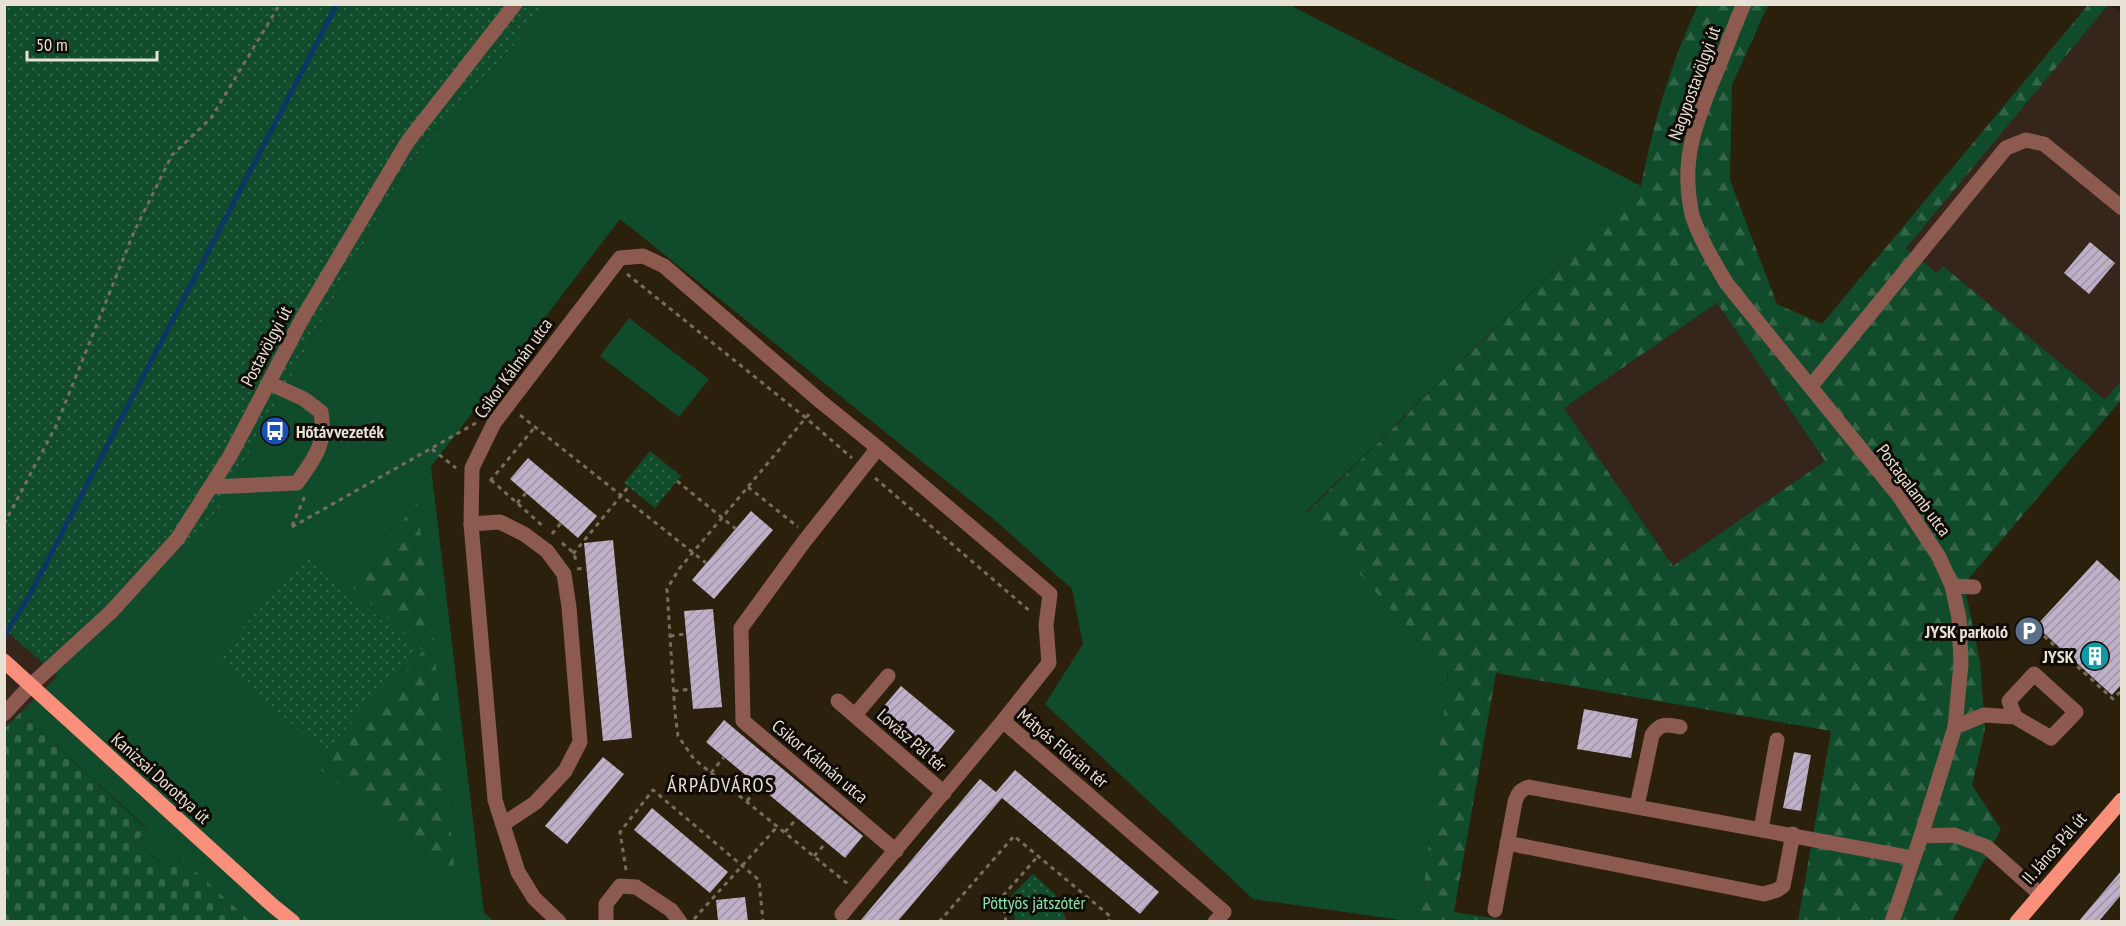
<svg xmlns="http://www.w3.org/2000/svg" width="2126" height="926" font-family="'PT Sans Narrow',sans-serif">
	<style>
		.industrial { fill: #35251b }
		.grass { fill: #104b2b }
		.forest { fill: url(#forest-firs); fill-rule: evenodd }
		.cemetery { fill: url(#cemetery-stones) }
		.park { fill: url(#park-dots) }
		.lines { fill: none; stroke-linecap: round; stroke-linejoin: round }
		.stream { stroke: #0d3566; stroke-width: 5 }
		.building { fill: url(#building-hatch) }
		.path { stroke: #766d5c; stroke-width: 3; stroke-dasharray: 4.5 4.5; stroke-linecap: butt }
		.minor { stroke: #8d5a50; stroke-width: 15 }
		.major { stroke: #fa907c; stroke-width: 15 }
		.labels { text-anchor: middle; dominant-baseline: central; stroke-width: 6; stroke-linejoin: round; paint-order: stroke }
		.street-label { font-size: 18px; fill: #e8e1d5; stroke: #0f0a04 }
		.poi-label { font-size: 18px; font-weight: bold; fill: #e8e1d5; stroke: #0f0a04; text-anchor: end }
		.park-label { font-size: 18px; fill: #84e5a8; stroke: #0f0a04 }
		.neighbourhood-label { font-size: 20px; letter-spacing: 1.5px; fill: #e8e1d5; stroke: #0f0a04 }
	</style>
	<defs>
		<pattern id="forest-firs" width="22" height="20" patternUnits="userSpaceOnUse" patternTransform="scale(1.5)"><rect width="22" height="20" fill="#104b2b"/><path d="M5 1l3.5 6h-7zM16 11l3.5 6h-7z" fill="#336549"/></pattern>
		<pattern id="cemetery-stones" width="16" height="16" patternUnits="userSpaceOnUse" patternTransform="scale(1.5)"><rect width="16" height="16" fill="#104b2b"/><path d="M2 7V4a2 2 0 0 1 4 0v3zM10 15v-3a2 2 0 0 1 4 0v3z" fill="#336549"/></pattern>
		<pattern id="park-dots" width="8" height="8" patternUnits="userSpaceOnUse" patternTransform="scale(1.5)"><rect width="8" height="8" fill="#104b2b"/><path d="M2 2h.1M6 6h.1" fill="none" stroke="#336549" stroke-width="1.8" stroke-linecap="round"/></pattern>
		<pattern id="building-hatch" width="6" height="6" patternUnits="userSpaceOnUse" patternTransform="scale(1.5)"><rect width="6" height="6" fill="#bdb0c8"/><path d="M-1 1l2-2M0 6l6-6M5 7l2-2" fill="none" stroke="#9f95a6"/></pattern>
	</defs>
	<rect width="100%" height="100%" fill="#2b200c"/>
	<g class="industrial">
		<path d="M2108,5H2110L2121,14L2122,381L2105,401L1944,267L1938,274L1906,248Z"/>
		<path d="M1717,303L1825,461L1673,566L1564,408Z"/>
		<path d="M5,630L59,677L5,728Z"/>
	</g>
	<g class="grass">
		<path d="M549,5H1290L1641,186L1306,512L1448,674L1420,921H1408L1253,899L1045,704L1083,644L1072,589L996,521L620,219L431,467L484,913L494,921H250L176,855L164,866L137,841L146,827L20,713L209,526L405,168Z"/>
		<path d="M629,318L709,379L679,417L600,356Z"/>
	</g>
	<g class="forest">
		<path d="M1698,5H1768L1732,85L1730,180L1777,304L1822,324L2088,5H2108L1906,248L1937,273L1943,266L2105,400L2121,381V400L1964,584L1980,662L1985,730L1972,785L2001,829L1952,921H1798L1831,731L1496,673L1454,912L1510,921H1420L1448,674L1306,513L1641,186C1654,121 1670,65 1698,5ZM1717,303L1825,461L1673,566L1564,408Z"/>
		<path d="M417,503L434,645L455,877L321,770L423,651L350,585Z"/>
	</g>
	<path class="cemetery" d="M20,713L146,828L137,841L163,866L176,854L250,921H5V728Z"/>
	<g class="park">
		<path d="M4,5H549L405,168L209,526L59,677L5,630Z"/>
		<path d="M650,451L681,476L655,508L624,483Z"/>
		<path d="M306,555L415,649L325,753L216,658Z"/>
		<path d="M1033,874L1055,894L1067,921H1015L1011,896Z"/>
	</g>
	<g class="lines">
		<path class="stream" d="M4,636L28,598L337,4"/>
	</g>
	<g class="building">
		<path d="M2090,242L2115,263L2089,294L2064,273Z"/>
		<path d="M528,458L597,516L578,538L510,479Z"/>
		<path d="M751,511L773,530L714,599L692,580Z"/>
		<path d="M613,540L632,738L603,741L584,543Z"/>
		<path d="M2097,560L2121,582V685L2112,695L2036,626Z"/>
		<path d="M713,609L722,707L693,709L684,611Z"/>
		<path d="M901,686L955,731L932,759L878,713Z"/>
		<path d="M1584,709L1638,719L1631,758L1577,749Z"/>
		<path d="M724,720L863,836L845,858L706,742Z"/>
		<path d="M1794,752L1811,755L1801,811L1783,808Z"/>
		<path d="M603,757L624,774L567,844L545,826Z"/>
		<path d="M1015,770L1159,892L1140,914L1002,798L898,921H860L980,779L996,792Z"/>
		<path d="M652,808L728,872L710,893L634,830Z"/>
		<path d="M2121,871V895L2099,921H2079Z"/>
		<path d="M745,897L748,921H718L716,900Z"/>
	</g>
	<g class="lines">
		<g class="path">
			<path d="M627,274L806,418L852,458"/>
			<path d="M809,414L679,569L667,589L675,713L678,736L694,759L848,884"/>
			<path d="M520,415L706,563"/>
			<path d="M432,449L456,468"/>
			<path d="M875,478L1031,612"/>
			<path d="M491,480L544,527"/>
			<path d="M490,481L535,427"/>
			<path d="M677,481L736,529"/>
			<path d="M748,487L798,527"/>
			<path d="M517,503L526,493"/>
			<path d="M4,524L56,426L134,232L172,155L211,118L280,4"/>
			<path d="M292,526L305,496"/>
			<path d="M292,527L476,423"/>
			<path d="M552,534L561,523"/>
			<path d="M562,543L574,553L576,561"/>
			<path d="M573,554L629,486"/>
			<path d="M577,569L587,568"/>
			<path d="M670,636L686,634"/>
			<path d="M2044,636L2113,699L2122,690"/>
			<path d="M674,691L691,689"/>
			<path d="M711,773L724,757"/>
			<path d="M747,801L759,786"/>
			<path d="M785,832L797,818"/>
			<path d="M814,856L826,843"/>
			<path d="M626,870L620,832L653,790L759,880L763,922"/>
			<path d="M694,919L777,827"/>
			<path d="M939,922L1014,836L1111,917L1108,922"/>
			<path d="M1006,922L1002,897L1038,856"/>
		</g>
		<g class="minor">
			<path d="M1744,4C1734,25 1727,47 1718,68C1698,117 1680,156 1691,210C1695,231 1716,266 1727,284L1899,496L1939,557L1952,586L1959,618L1961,664L1955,727L1921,836L1892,922"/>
			<path d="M1811,386L2006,148L2026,140L2044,144L2122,208"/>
			<path d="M878,448L803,543L741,628L743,721L896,851"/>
			<path d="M211,487L297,483C315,457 326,446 321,412L304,399L269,383"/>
			<path d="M471,524L500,522L524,534L547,551L564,574L569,607L580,742L565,771L535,803L503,824"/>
			<path d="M1952,586L1974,587"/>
			<path d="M838,701L944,793"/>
			<path d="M4,714L30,686L112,611L178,538L230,456L302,319L408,141L515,4"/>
			<path d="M855,715L888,676"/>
			<path d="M1955,727L1984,715L2015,717L2051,738L2076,712L2034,674L2009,701L2015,717"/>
			<path d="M1637,806L1652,735C1660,723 1667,724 1680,727"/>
			<path d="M1761,829L1777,740"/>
			<path d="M1921,836L1954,835L1987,847L2040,894"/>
			<path d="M1507,843L1764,894L1777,890L1783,886L1793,834"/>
			<path d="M1495,910L1515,802C1518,793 1520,790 1529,787L1913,858"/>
			<path d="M842,914L1003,721L1224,912L1215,922"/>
			<path d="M559,922L534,898L518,872L495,800L471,524L472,468L494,423L620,258L643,256L664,266L820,401L878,448L1050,594L1046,625L1049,663L1003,721"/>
			<path d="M606,922V904L620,886L636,887L671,910L680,922"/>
		</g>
		<g class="major">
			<path d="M4,661L272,905L293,922"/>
			<path d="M2017,922L2122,800"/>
		</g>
	</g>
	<defs>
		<g id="bus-disc" transform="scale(1.5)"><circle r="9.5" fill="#1a4fb4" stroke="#0f0a04"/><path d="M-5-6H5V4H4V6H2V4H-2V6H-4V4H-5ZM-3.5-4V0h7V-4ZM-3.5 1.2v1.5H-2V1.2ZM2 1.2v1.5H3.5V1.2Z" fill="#fff"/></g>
		<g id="parking-disc" transform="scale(1.5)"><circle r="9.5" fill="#5c6f8a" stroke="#0f0a04"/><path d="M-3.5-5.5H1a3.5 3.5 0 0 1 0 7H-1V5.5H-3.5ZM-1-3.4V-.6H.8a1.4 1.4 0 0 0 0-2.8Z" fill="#fff"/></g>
		<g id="building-disc" transform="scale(1.5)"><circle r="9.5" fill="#0f9aa8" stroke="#0f0a04"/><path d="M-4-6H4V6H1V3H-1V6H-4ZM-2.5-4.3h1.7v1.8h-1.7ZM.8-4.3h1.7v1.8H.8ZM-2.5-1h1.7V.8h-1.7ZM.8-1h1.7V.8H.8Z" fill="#fff"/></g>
	</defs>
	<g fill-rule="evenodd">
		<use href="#bus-disc" x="275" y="431"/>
		<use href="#parking-disc" x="2029" y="631"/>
		<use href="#building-disc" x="2095" y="656"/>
	</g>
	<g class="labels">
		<g class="street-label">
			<text transform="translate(1694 83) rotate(-70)">Nagypostavölgyi út</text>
			<text transform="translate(266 346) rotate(-62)">Postavölgyi út</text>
			<text transform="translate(513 368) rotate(-54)">Csikor Kálmán utca</text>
			<text transform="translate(1914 490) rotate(53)">Postagalamb utca</text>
			<text transform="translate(912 740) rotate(41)">Lovász Pál tér</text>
			<text transform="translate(1063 748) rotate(40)">Mátyás Flórián tér</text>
			<text transform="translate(820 761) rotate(40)">Csikor Kálmán utca</text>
			<text transform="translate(161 778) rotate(42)">Kanizsai Dorottya út</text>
			<text transform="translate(2054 848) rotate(-49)">II. János Pál út</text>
		</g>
		<g class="poi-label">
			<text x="296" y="431" text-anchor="start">Hőtávvezeték</text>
			<text x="2008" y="631">JYSK parkoló</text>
			<text x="2074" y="656">JYSK</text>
		</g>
		<g class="park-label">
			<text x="1034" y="902">Pöttyös játszótér</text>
		</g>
		<g class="neighbourhood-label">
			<text x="721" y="785">ÁRPÁDVÁROS</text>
		</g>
	</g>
	<rect width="2126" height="926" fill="none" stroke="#e8e1d5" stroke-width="12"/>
	<path d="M27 51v9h130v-9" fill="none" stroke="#e8e1d5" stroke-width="3"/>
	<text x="36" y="51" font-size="18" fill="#e8e1d5" stroke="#0f0a04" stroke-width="4.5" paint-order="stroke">50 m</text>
</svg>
